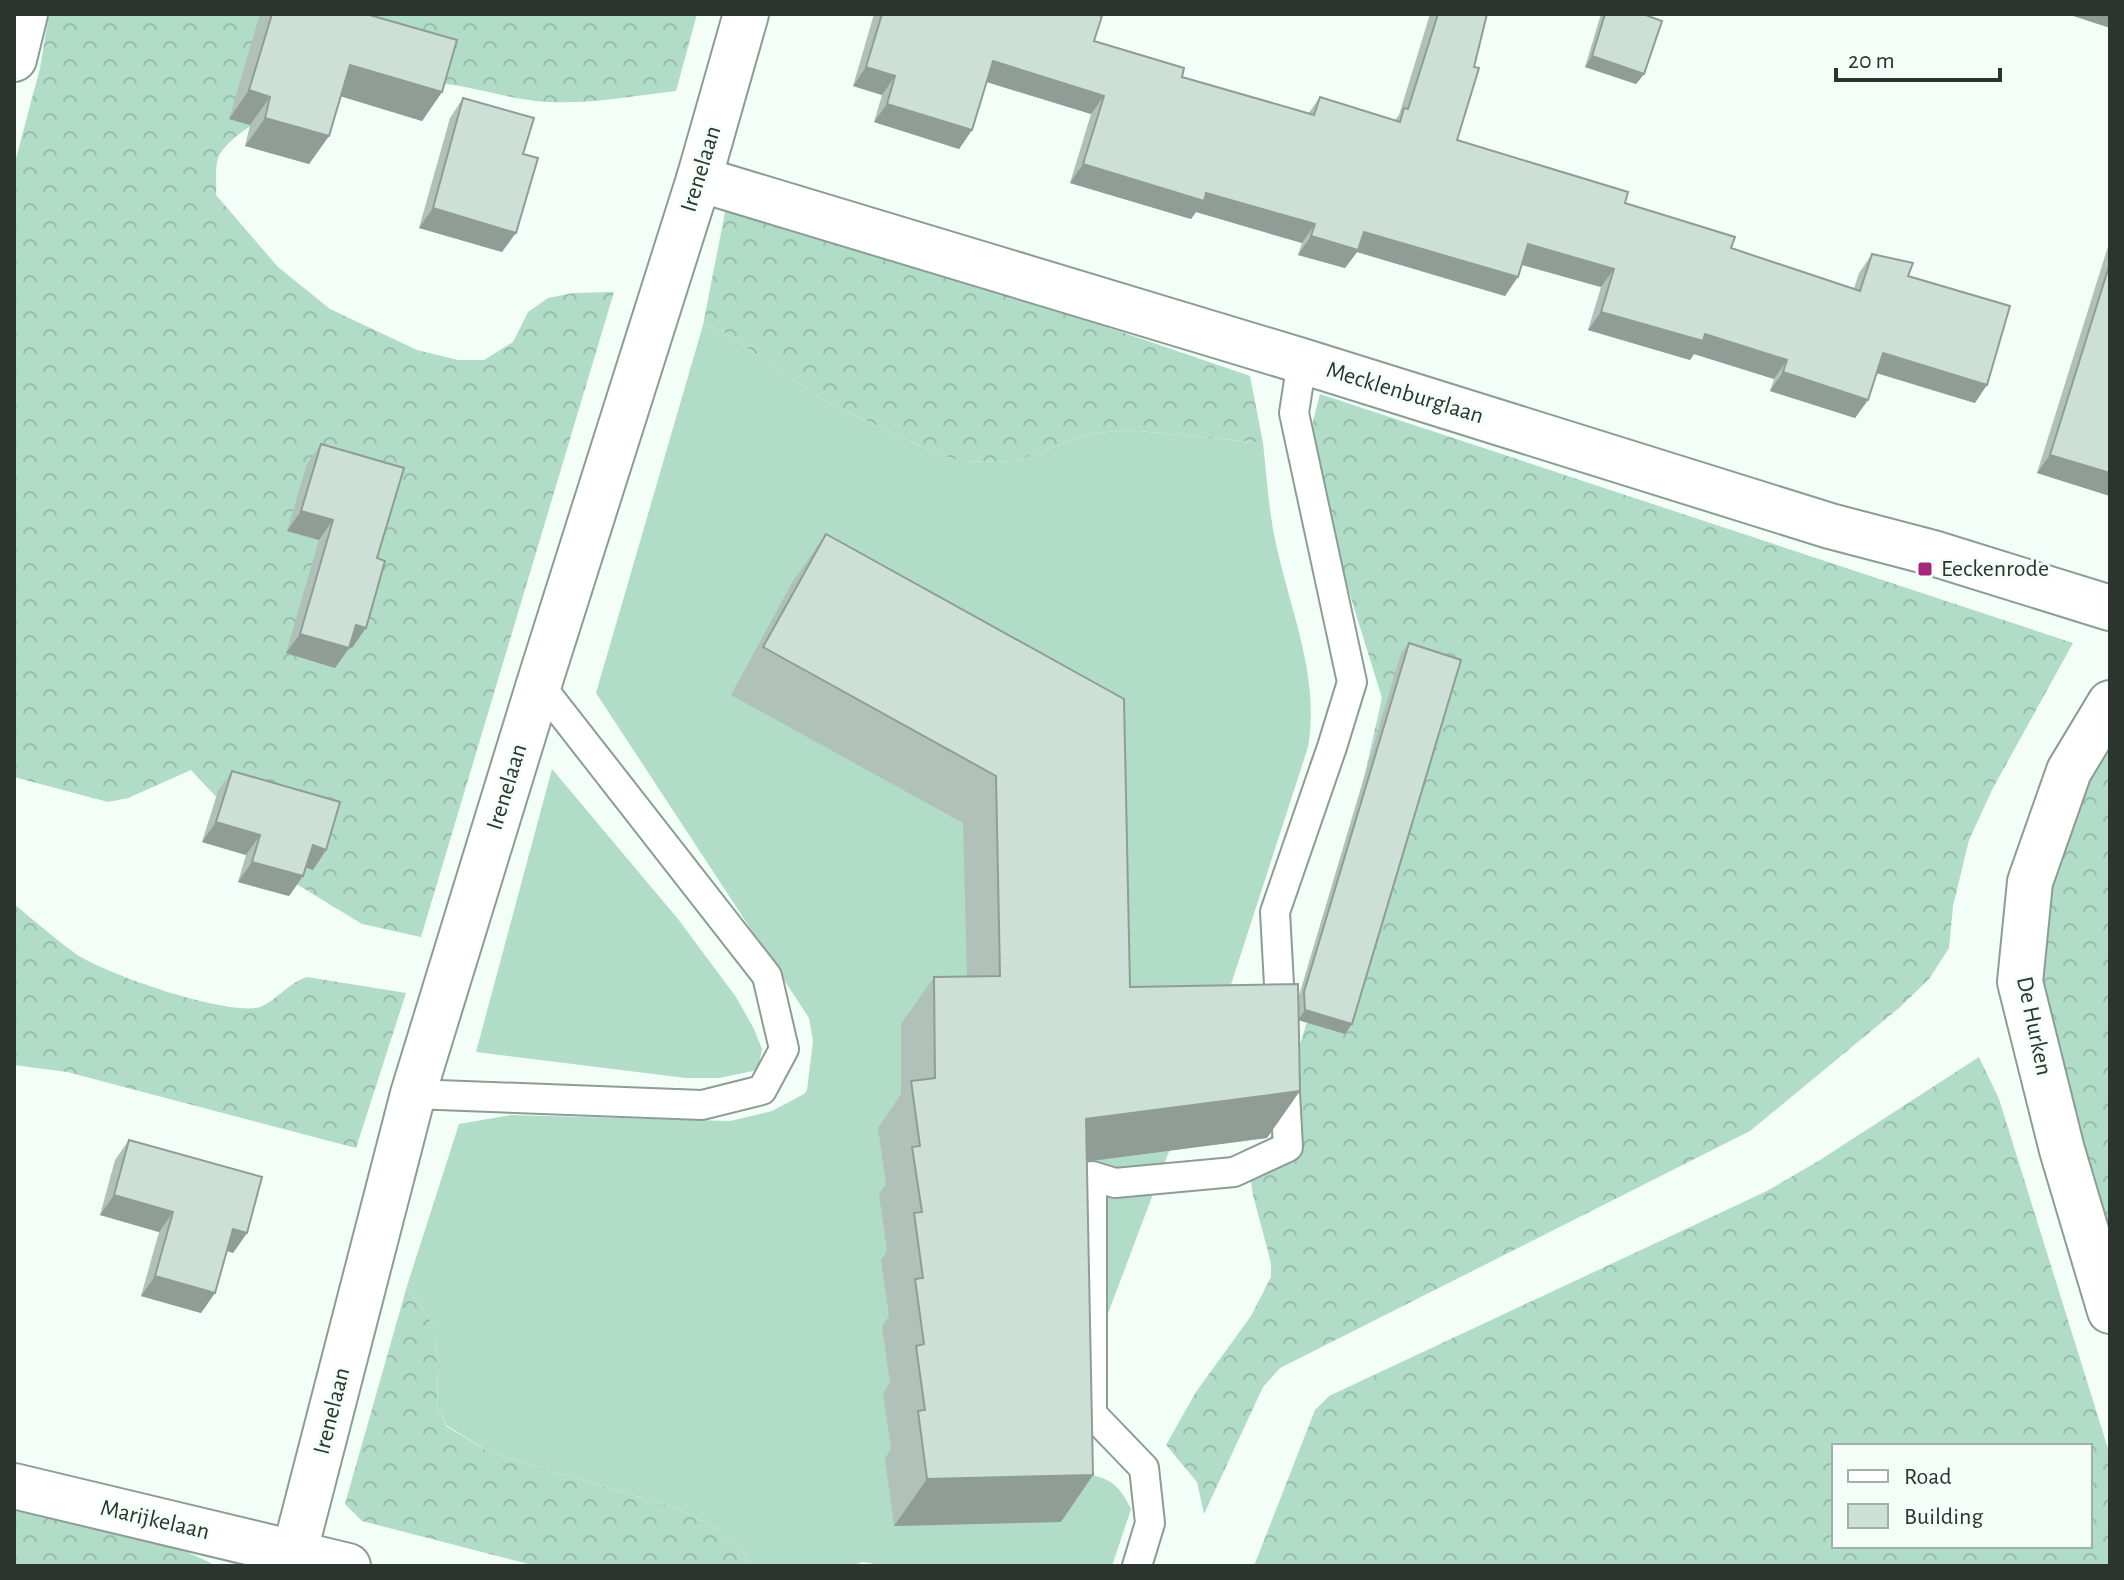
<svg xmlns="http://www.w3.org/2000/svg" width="2124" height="1580" font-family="'Alegreya Sans',sans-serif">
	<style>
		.grass { fill: #b1dcc8 }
		.forest { fill: url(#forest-crowns); fill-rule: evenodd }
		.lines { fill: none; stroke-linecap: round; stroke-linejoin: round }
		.service-casing { stroke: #8b9d94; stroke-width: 32 }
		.minor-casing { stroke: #8b9d94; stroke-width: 48 }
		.service { stroke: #fff; stroke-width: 28 }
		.minor { stroke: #fff; stroke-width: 44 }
		.wall { fill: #b0c1b9 }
		.shaded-wall { fill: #909d96 }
		.building { fill: #cde0d7; stroke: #909d96; stroke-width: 2 }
		.poi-dot { fill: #a42779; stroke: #f3fef9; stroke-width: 3 }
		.labels { text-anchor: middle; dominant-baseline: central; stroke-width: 6; stroke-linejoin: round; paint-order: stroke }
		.street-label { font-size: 24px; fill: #2c3430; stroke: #f3fef9 }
		.poi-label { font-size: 24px; fill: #2c3430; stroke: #f3fef9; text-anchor: start }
	</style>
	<defs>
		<pattern id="forest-crowns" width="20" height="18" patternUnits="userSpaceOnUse" patternTransform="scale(2)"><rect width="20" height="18" fill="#b1dcc8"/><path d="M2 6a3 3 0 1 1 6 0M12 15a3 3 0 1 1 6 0" fill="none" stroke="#98bdac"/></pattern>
	</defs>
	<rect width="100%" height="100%" fill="#f3fef9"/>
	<g class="grass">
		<path d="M703,325L719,329L828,403L927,449L959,461L1014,462L1088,434L1128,430L1263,443C1266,471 1268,500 1273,529C1286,602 1321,672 1308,747L1225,1003L1049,1470C1088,1479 1111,1465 1131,1509L1112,1566H886L863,1562L851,1566H747L746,1555L709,1524L679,1509L491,1453L446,1425L438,1408L436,1329L407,1286L459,1124L511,1115L730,1121L772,1111L804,1094L807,1090L813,1041L809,1018L596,693Z"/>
		<path d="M552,769L678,919L736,997L754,1029L762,1049L758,1070L719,1078H686L476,1052Z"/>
	</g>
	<g class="forest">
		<path d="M49,14H697L676,91C631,96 582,106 536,101C502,97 468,85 434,83C376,79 254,103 220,154C214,163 217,184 216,195L278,267L330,309L417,350L458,360H484L513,342L528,312L548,298L573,293L614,292L421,937L362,924L298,885L191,770L128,798L108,802L14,777V166L40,68Z"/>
		<path d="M728,197L1250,376L1263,443L1128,430L1088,434L1014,462L959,461L927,449L828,403L719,329L703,325Z"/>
		<path d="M1320,394L2073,643L1993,788L1969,840L1953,906L1949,948L1929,979L1899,1008L1750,1131L1280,1368L1263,1387L1204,1514L1197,1482L1166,1445L1196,1392L1251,1316L1271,1277V1263L1253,1195L1247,1156L1268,1144L1314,1000L1382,698L1319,495L1311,429Z"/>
		<path d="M2110,741V1230L2040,998L2043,879L2063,826Z"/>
		<path d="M14,904C35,921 55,939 76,954C108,975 219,1013 256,1008C273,1005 287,983 307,977L406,993L356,1148L67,1072L14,1065Z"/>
		<path d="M1979,1057L1999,1099L2110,1455V1566H1254L1315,1410L1329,1396L1767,1191L1820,1160ZM2090,1446V1546H1834V1446Z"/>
		<path d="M407,1286L436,1329L438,1408L446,1426L491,1453L679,1509L709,1524L746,1555L747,1566H536L362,1521L345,1504Z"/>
		<path d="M14,1507C74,1522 164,1536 216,1566H14Z"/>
	</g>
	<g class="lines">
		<g class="service-casing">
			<g id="service">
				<path d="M1281,1021L1275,912L1332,747L1352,682L1294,413L1302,361"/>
				<path d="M413,1094L702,1105L762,1090L784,1049L767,976L539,684"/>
				<path d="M1137,1566L1150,1523L1144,1468L1092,1414V1176L1115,1183L1234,1172L1288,1147L1284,1075"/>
			</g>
		</g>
		<g class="minor-casing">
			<g id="minor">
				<path d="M14,59L25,14"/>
				<path d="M699,179L1302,361L1830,526L1933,553L2110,608"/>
				<path d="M2110,703L2069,771L2030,882L2020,982L2062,1150L2110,1311"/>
				<path d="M14,1486L348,1566"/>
				<path d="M291,1566L413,1094L539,684L699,179L746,14"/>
			</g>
		</g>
		<use href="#service" class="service"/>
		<use href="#minor" class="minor"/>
	</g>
	<g class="wall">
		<path d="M261,14H366L442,92L422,121L340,96L329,136L309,164L245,146L250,125L229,119L259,17Z"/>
		<path d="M874,14H1095L1094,41L1182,77L1308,114L1320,97L1395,120L1399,115L1430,14H1487L1457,140L1625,203L1731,248L1854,288L1859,273L1872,254L1908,276L1975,403L1876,373L1868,400L1855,418L1770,391L1774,379L1694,354L1690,360L1588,330L1601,287L1522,265L1505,296L1357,252L1345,268L1298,255L1302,243L1196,212L1191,219L1070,183L1091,114L987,82L972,130L959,149L874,122L882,95L853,86Z"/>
		<path d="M1601,14H1643L1644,74L1636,84L1585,67Z"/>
		<path d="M463,98L523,154L502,252L419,228L450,118Z"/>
		<path d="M2110,240V496L2037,473Z"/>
		<path d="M321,444L377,558L352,648L350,647L335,668L286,653L319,540L287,531L307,464Z"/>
		<path d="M826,534L1124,699L1130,987L1298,999L1401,653L1409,643L1352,1024L1345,1034L1298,1020L1267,1138L1087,1161L1093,1475L1061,1522L894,1526L885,1458L891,1449L883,1393L890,1383L882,1326L889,1316L881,1260L887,1251L879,1194L886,1184L878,1128L901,1094V1024L934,977L967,976L963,823L731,695L793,581Z"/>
		<path d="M232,771L326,850L313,870L306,867L303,876L289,896L238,882L246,855L202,842L218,791Z"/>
		<path d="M129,1140L247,1233L233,1253L227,1251L215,1293L201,1313L141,1296L159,1232L100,1215L115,1160Z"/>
	</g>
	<g class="shaded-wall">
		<path d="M2067,14H2110V28Z"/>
		<path d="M1592,56L1644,74L1636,84L1585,67Z"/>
		<path d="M993,61L1104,96L1091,114L980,80Z"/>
		<path d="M350,65L442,92L422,121L330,93Z"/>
		<path d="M866,67L895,76L882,95L853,86Z"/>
		<path d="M249,90L270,97L250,125L229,119Z"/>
		<path d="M887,104L972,130L959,149L874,122Z"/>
		<path d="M265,118L329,136L309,164L245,146Z"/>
		<path d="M1083,164L1206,193L1315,224L1302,243L1196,212L1191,219L1070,183Z"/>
		<path d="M433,208L516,233L502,252L419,228Z"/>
		<path d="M1364,232L1518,277L1505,296L1357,252L1345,268L1298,255L1311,236Z"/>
		<path d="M1528,244L1614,269L1601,287L1515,263Z"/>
		<path d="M1601,312L1705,334L1787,360L1774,379L1694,354L1690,360L1588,330Z"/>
		<path d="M1883,353L1987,385L1975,403L1870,371Z"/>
		<path d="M1783,372L1868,400L1855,418L1770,391Z"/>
		<path d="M2050,455L2110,473V496L2037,473Z"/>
		<path d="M301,511L333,520L319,540L287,531Z"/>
		<path d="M356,625L366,628L352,648L342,645Z"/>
		<path d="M300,634L349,648L335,668L286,653Z"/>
		<path d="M216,822L260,835L246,855L202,842Z"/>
		<path d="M313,845L326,850L313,870L299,865Z"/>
		<path d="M252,862L303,876L289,896L238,882Z"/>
		<path d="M1305,1010L1352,1024L1345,1034L1298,1020Z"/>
		<path d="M1300,1091L1267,1138L1053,1166L1086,1119Z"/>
		<path d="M114,1195L173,1212L159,1232L100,1215Z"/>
		<path d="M233,1229L247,1233L233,1253L219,1248Z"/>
		<path d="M155,1276L215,1293L201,1313L141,1296Z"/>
		<path d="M1093,1475L1061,1522L894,1526L927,1479Z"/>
	</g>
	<g class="building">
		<path d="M272,14H366L457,40L442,92L350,65L329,136L265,118L270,97L249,90Z"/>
		<path d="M882,14H1095L1102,16L1094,41L1184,68L1182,77L1314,115L1320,97L1400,122L1404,108L1408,109L1438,14H1487L1474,67L1479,68L1457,140L1628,192L1625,203L1735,237L1731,248L1860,291L1872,254L1913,263L1908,276L2010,306L1987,385L1883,353L1868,400L1783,372L1787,360L1705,334L1703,341L1601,312L1614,269L1528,244L1518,277L1364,232L1358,250L1311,236L1315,224L1206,193L1204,201L1083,164L1104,96L993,61L972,130L887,104L895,76L866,67Z"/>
		<path d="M1605,14H1643L1662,21L1644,74L1592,56Z"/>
		<path d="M463,98L534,118L523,154L538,158L516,233L433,208Z"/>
		<path d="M2110,263V473L2050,455Z"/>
		<path d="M321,444L404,468L377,558L385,561L366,628L356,625L349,648L300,634L333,520L301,511Z"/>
		<path d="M826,534L1124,699L1130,987L1298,984L1300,1091L1086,1119L1093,1475L927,1479L918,1411L925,1410L916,1346L924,1344L915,1279L923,1278L914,1213L922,1212L912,1147L920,1146L911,1081L935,1078L934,977L1000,976L996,776L763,647Z"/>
		<path d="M1409,643L1461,660L1352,1024L1305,1010L1304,992Z"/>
		<path d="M232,771L340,802L326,850L313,845L303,876L252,862L260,835L216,822Z"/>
		<path d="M129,1140L262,1177L247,1233L233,1229L215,1293L155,1276L173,1212L114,1195Z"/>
	</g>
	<rect class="poi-dot" x="1917" y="561" width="16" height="16" rx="4"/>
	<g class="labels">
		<g class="street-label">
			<text transform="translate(701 169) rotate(-73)">Irenelaan</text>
			<text transform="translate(1405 393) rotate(17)">Mecklenburglaan</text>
			<text transform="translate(507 787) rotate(-73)">Irenelaan</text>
			<text transform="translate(2034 1026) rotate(78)">De Hurken</text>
			<text transform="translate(332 1411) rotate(-76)">Irenelaan</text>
			<text transform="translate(155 1520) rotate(13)">Marijkelaan</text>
		</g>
		<g class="poi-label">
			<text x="1941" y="569">Eeckenrode</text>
		</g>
	</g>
	<rect width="2124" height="1580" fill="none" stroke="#2c3430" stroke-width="32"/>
	<rect x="1832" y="1444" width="260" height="104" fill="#f3fef9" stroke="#a3ada9" stroke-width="2"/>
	<rect x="1848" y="1470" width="40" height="12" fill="#ffffff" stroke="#a3ada9" stroke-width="2"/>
	<text x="1904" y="1484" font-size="24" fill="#2c3430">Road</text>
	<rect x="1848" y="1504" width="40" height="24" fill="#cde0d7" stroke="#a3ada9" stroke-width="2"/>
	<text x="1904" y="1524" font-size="24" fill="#2c3430">Building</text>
	<path d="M1836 68v12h164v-12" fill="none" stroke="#2c3430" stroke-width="4"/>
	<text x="1848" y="68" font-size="24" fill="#2c3430" stroke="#f3fef9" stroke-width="6" paint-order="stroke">20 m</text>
</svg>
